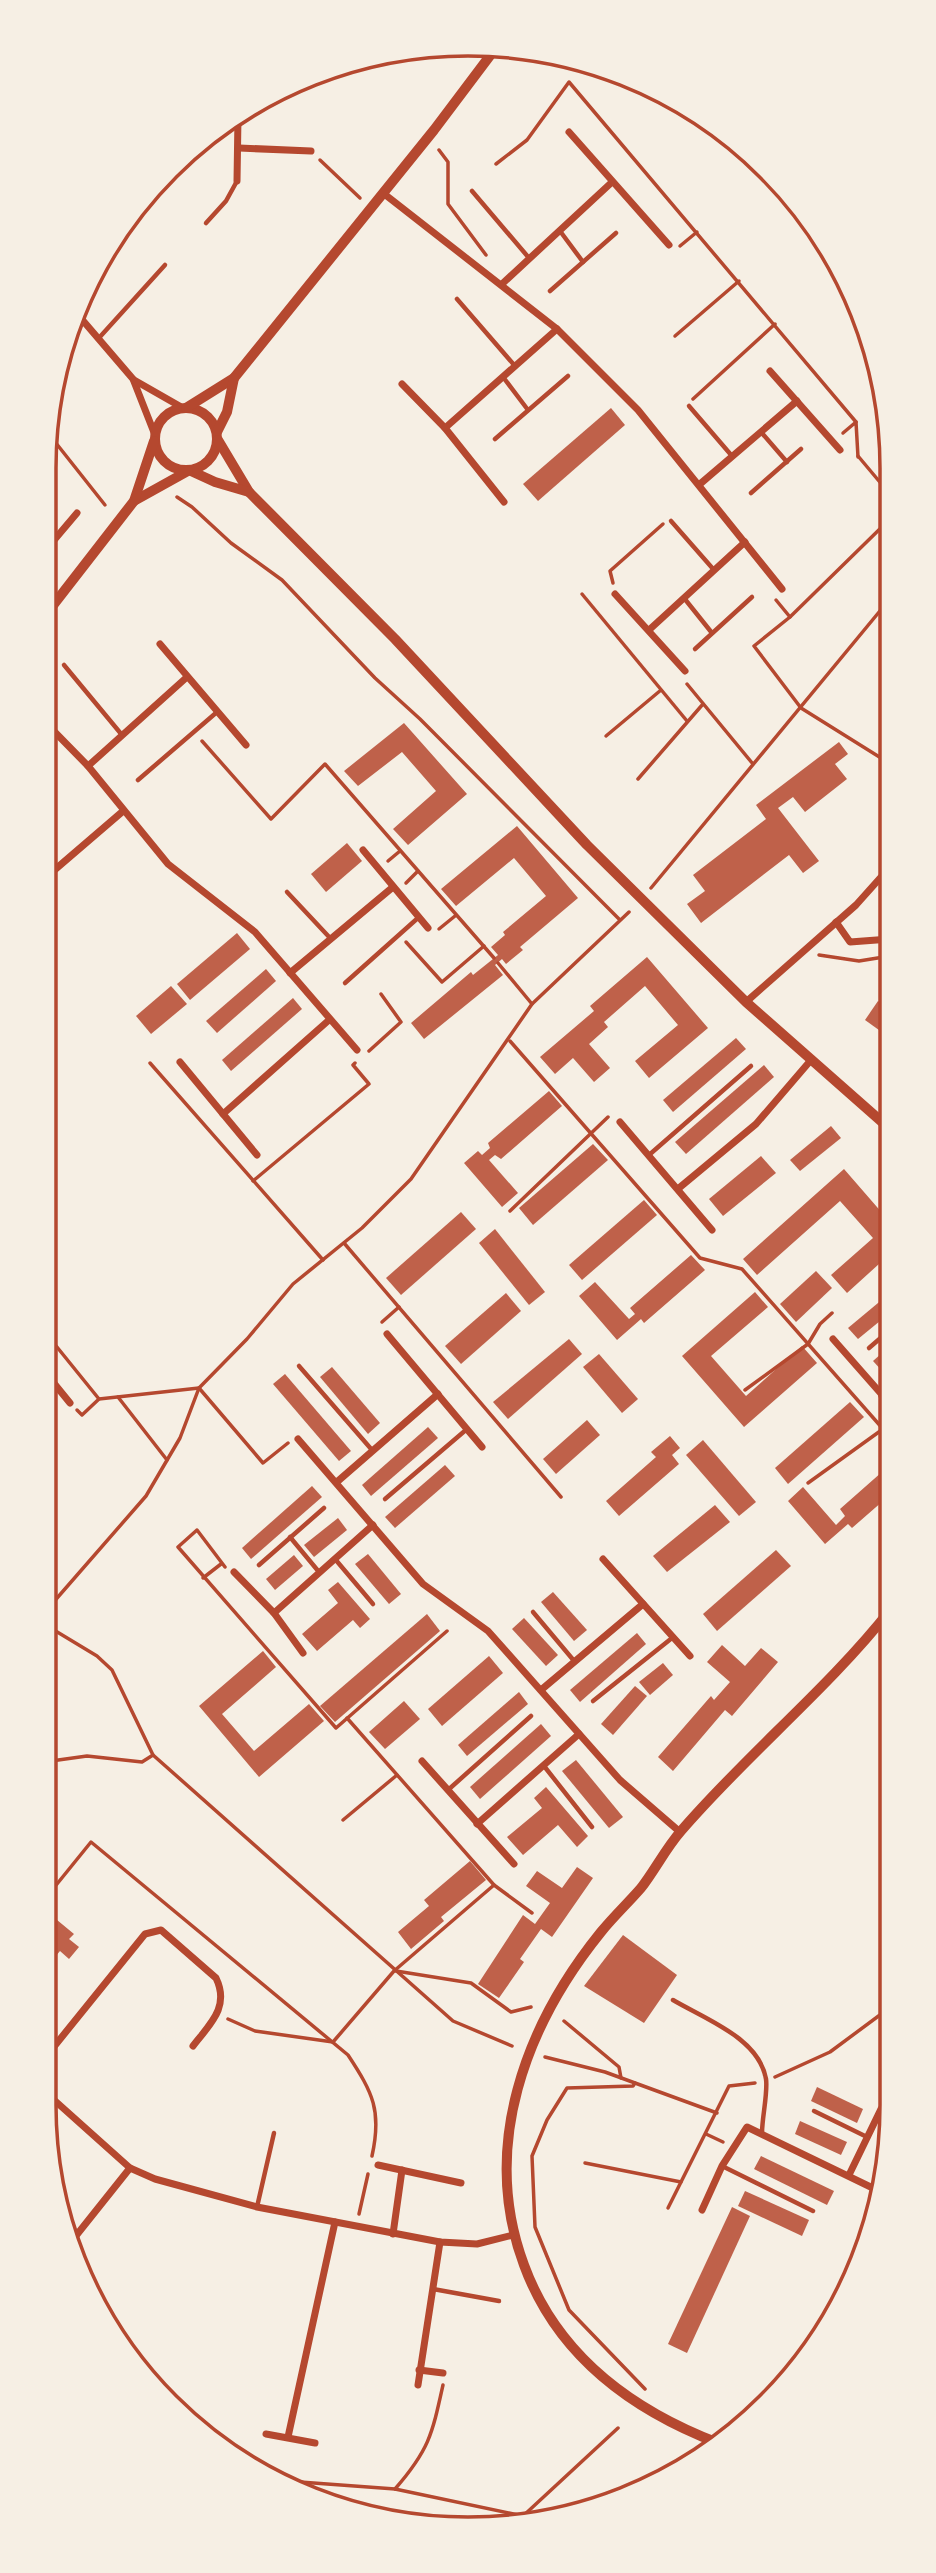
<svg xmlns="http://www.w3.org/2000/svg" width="936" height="2573" font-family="Figtree,sans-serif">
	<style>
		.building { fill: #bf614a }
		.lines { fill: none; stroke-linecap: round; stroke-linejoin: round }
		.path { stroke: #b5482f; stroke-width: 3.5 }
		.service { stroke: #b5482f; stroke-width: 4.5 }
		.minor { stroke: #b5482f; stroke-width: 7 }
		.tertiary { stroke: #b5482f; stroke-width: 10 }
		.rim { fill: none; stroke: #b5482f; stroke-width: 3.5 }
	</style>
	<rect width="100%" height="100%" fill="#f6efe4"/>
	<g class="building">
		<path d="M611,408L625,425L538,501L523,484Z"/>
		<path d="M404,723L467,794L408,845L393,829L436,791L402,752L358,786L344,771Z"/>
		<path d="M839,742L848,754L835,764L847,779L805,812L793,797L778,808L819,861L803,873L789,855L701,923L687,904L705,891L693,875L766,819L756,805Z"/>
		<path d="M517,826L578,898L520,947L523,950L506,964L502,959L495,965L503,975L424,1039L411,1023L471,972L473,975L498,955L491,947L505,935L503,932L546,896L514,858L456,906L441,889Z"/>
		<path d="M347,843L362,861L326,892L311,874Z"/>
		<path d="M237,933L250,949L190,1000L177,984Z"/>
		<path d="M647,957L708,1028L649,1078L635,1061L678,1025L645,986L604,1022L608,1027L589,1044L610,1068L594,1082L573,1058L555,1074L540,1057L594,1011L590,1006Z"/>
		<path d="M266,969L276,981L217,1033L206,1021Z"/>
		<path d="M171,986L187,1004L151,1034L136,1016Z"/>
		<path d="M293,998L302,1009L231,1071L222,1060Z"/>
		<path d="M878,1001L890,1009V1038L865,1020Z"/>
		<path d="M736,1038L746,1049L673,1112L663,1100Z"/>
		<path d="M764,1065L774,1077L686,1154L675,1142Z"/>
		<path d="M549,1091L562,1106L501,1159L495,1155L489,1160L518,1193L502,1207L464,1163L478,1151L482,1155L490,1148L488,1143Z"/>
		<path d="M831,1126L841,1138L800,1171L790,1160Z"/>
		<path d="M593,1144L608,1160L533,1225L519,1208Z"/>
		<path d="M761,1156L776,1173L723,1216L709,1199Z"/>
		<path d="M844,1169L890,1222V1254L847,1293L831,1275L873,1238L840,1201L757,1275L743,1259Z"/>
		<path d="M644,1200L657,1215L582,1280L569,1265Z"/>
		<path d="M461,1212L476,1229L401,1295L386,1278Z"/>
		<path d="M495,1229L545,1292L529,1305L479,1243Z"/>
		<path d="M691,1255L705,1270L644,1323L641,1319L617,1340L579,1296L595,1282L629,1319L635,1314L630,1308Z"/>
		<path d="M816,1271L832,1288L796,1322L780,1304Z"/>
		<path d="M755,1292L768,1307L711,1356L746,1396L802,1346L817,1363L744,1427L682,1356Z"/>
		<path d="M506,1293L521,1311L461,1364L445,1346Z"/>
		<path d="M890,1293L891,1312L858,1339L848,1328Z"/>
		<path d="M569,1339L582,1354L508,1419L493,1402Z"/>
		<path d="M891,1345V1365L883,1372L873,1361Z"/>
		<path d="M599,1354L638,1399L622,1413L583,1367Z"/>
		<path d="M332,1367L380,1423L368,1434L320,1377Z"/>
		<path d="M285,1374L351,1451L339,1461L273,1384Z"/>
		<path d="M850,1402L864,1417L788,1484L775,1468Z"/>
		<path d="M587,1420L600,1435L556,1474L543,1459Z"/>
		<path d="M428,1427L438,1438L371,1496L362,1485Z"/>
		<path d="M670,1436L680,1448L672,1455L679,1464L619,1516L606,1501L656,1457L651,1452Z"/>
		<path d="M703,1440L756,1502L739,1516L686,1455Z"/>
		<path d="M891,1464V1494L852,1528L848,1524L825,1544L788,1501L803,1487L836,1525L845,1516L840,1509Z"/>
		<path d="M445,1465L455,1476L395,1528L385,1517Z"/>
		<path d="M312,1486L322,1497L251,1559L242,1548Z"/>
		<path d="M715,1505L730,1522L667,1572L653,1556Z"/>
		<path d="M338,1518L347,1530L314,1557L304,1545Z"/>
		<path d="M776,1550L791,1566L717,1631L703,1614Z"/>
		<path d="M368,1554L401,1594L389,1604L355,1564Z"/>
		<path d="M294,1555L303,1566L275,1590L266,1579Z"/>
		<path d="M338,1582L370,1619L360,1628L353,1620L317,1651L302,1634L338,1603L328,1590Z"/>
		<path d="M553,1592L587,1630L574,1641L541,1602Z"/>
		<path d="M427,1614L440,1631L335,1722L320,1706Z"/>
		<path d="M524,1618L558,1655L546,1666L512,1629Z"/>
		<path d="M637,1633L646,1644L580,1702L570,1690Z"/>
		<path d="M722,1645L745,1666L761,1648L778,1662L732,1716L725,1710L673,1771L658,1757L711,1696L714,1700L730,1682L707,1662Z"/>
		<path d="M263,1651L276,1667L222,1714L254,1751L309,1704L324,1721L259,1777L199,1706Z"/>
		<path d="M489,1656L503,1673L442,1726L428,1709Z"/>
		<path d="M663,1663L673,1675L650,1695L639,1682Z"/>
		<path d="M635,1686L647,1696L613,1735L601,1724Z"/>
		<path d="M519,1692L528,1704L467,1756L458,1745Z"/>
		<path d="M404,1701L420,1719L385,1749L369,1732Z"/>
		<path d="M541,1724L551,1736L480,1799L470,1787Z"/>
		<path d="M576,1760L623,1817L609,1828L562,1771Z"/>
		<path d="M546,1787L588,1836L577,1847L558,1825L523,1855L507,1837L542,1808L534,1798Z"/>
		<path d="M470,1861L486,1880L441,1917L444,1921L411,1949L398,1932L429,1906L424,1900Z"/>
		<path d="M577,1867L593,1878L552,1937L541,1929L520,1959L524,1962L499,1998L478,1984L523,1915L535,1924L550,1903L526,1886L537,1871L562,1888Z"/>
		<path d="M51,1915L74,1934L69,1939L79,1947L69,1959L60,1951L55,1957L44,1947V1924Z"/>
		<path d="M623,1935L677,1975L644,2023L584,1986Z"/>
		<path d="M817,2087L863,2109L857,2123L811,2101Z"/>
		<path d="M800,2121L847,2142L841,2155L795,2134Z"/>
		<path d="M761,2156L834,2191L827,2205L754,2169Z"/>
		<path d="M745,2191L809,2220L802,2236L738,2206Z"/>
		<path d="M732,2207L750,2216L687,2353L668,2344Z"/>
	</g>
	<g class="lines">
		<g class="path">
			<path d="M439,150L448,162V204L486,255"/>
			<path d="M320,160L360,198"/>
			<path d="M496,164L527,140L569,82L856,422"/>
			<path d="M680,246L697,232"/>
			<path d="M675,336L739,281"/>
			<path d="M693,399L775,324"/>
			<path d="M48,433L105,505"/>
			<path d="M843,433L856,422L858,457"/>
			<path d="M858,456L889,493"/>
			<path d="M177,497L192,507L231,543L282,580L375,678L420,719L619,919"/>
			<path d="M889,520L790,617L754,646L801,708L889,763"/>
			<path d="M613,583L610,571L663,524"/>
			<path d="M582,594L687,721"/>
			<path d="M776,600L790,617"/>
			<path d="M687,684L753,764"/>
			<path d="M606,736L661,690"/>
			<path d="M202,741L271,819L325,764L494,958"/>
			<path d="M638,779L703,704"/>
			<path d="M388,861L400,851"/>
			<path d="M406,883L418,871"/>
			<path d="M651,888L889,600"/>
			<path d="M439,929L455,916"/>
			<path d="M406,942L442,982L484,946"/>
			<path d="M819,955L859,961L890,956"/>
			<path d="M498,963L532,1004"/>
			<path d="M510,1041L700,1258L742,1269L891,1438"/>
			<path d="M369,1051L401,1022L381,994"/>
			<path d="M150,1063L323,1260"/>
			<path d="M253,1181L369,1084L353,1065L355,1063"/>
			<path d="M510,1211L608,1117"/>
			<path d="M344,1243L561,1497"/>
			<path d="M382,1322L399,1307"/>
			<path d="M44,1331L99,1399"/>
			<path d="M199,1388L263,1463L288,1443"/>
			<path d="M745,1390L808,1344L820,1324L832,1313"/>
			<path d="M118,1397L167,1460"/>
			<path d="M77,1410L82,1415L99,1399L199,1388"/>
			<path d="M808,1483L883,1429L889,1417"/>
			<path d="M225,1567L197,1530L178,1547L336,1728L447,1631"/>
			<path d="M203,1578L221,1564"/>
			<path d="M44,1613L146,1496L180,1438L199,1388L247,1339L293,1284L362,1228L411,1179L532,1004L629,912"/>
			<path d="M44,1624L97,1656L112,1670L153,1755L453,2021L512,2046"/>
			<path d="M347,1718L494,1885L532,1913"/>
			<path d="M44,1762L87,1756L142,1762L153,1755"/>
			<path d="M343,1820L397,1775"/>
			<path d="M44,1900L91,1842L348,2055C373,2093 382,2111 372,2156"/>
			<path d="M396,1971L471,1983L511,2012L531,2007"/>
			<path d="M228,2019L255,2031L333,2042L394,1971L494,1885"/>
			<path d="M564,2021L619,2067L621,2078"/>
			<path d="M545,2057L605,2072L717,2113"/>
			<path d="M775,2077L830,2052L892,2006"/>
			<path d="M635,2083L633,2086L567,2088L547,2120L532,2156L535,2227L569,2310L645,2389"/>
			<path d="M706,2134L723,2142"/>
			<path d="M585,2163L681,2182"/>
			<path d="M668,2208L729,2086L755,2083"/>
			<path d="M359,2214L368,2174"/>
			<path d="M273,2480L395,2489L523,2516L618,2428"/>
			<path d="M395,2489C429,2450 432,2435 443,2385"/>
		</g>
		<g class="service">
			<path d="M472,191L529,258"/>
			<path d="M206,223L226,201L237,181"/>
			<path d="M560,231L583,262"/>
			<path d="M550,291L616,233"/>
			<path d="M457,299L515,366"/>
			<path d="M98,339L165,265"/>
			<path d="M503,377L528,410"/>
			<path d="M689,406L732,456"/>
			<path d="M761,432L787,462"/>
			<path d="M495,439L568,376"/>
			<path d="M751,493L801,449"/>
			<path d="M671,521L714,570"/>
			<path d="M684,598L712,633"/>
			<path d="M695,649L752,597"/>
			<path d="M64,665L122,735"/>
			<path d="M138,780L217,712"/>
			<path d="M287,892L331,939"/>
			<path d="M345,983L419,917"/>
			<path d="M649,1155L751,1066"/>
			<path d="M869,1348L891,1329"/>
			<path d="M299,1366L372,1450"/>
			<path d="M44,1392L54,1383"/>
			<path d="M385,1499L467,1429"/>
			<path d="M290,1537L319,1572"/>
			<path d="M335,1559L373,1604"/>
			<path d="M259,1565L324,1508"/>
			<path d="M533,1612L575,1662"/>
			<path d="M593,1701L672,1638"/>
			<path d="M544,1766L592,1827"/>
			<path d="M448,1790L531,1716"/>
			<path d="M673,2000C705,2019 759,2038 766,2079C768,2092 762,2118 762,2133"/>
			<path d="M814,2111L867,2137"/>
			<path d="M722,2166L813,2211"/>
			<path d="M257,2207L274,2133"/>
			<path d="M433,2289L499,2301"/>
		</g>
		<g class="minor">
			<path d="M569,132L669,245"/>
			<path d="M239,148L311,151"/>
			<path d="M237,181L238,117"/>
			<path d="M383,193L557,329L638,410L782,589"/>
			<path d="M502,284L611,183"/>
			<path d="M79,316L133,379L155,435"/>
			<path d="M770,371L840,450"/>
			<path d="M134,380L183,408"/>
			<path d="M402,384L445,428L504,502"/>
			<path d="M445,428L557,329"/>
			<path d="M700,484L797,401"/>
			<path d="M44,552L77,513"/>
			<path d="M615,594L685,671"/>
			<path d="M649,630L745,542"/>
			<path d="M160,644L246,745"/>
			<path d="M44,721L88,766L168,864L255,932L357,1050"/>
			<path d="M88,766L187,677"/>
			<path d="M363,850L428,928"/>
			<path d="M44,879L122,812"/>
			<path d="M836,922L850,942L890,939"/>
			<path d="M44,942L51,950"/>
			<path d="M290,973L393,887"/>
			<path d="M746,1002L856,905L890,867"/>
			<path d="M180,1062L257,1155"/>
			<path d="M223,1114L329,1020"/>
			<path d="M620,1122L712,1230"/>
			<path d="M679,1188L756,1124L811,1060"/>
			<path d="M387,1334L482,1447"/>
			<path d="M833,1339L891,1405"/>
			<path d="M44,1371L70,1403"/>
			<path d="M882,1396L891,1388"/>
			<path d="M298,1439L423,1584L488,1631L620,1780L680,1832"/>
			<path d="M338,1481L438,1394"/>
			<path d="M603,1559L690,1656"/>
			<path d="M234,1572L274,1613L303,1653"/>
			<path d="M274,1613L373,1525"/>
			<path d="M541,1690L643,1604"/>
			<path d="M422,1761L514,1864"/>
			<path d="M477,1824L579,1734"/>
			<path d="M44,2059L145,1934L161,1930L216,1978C230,2007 210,2024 193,2046"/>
			<path d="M44,2091L130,2168L155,2179L257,2207L440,2242L477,2244L513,2235"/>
			<path d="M378,2165L461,2183"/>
			<path d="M849,2175L881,2109L891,2114"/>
			<path d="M702,2210L722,2166L747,2127L881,2192"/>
			<path d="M393,2234L402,2170"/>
			<path d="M71,2242L130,2168"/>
			<path d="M419,2370L443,2373"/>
			<path d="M418,2385L440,2242"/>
			<path d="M266,2434L315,2443"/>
			<path d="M288,2437L335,2222"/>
		</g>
		<g class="tertiary">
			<circle cx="186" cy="439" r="31"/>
			<path d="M186,408L234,378L434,130L492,53"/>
			<path d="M217,432L227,412L234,378"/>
			<path d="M218,440L249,492L395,639L587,845L746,1002L890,1129"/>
			<path d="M191,471L215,482L249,492"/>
			<path d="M134,501L188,471"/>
			<path d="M44,617L134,501L154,441"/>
			<path d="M718,2443C632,2410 557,2355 524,2265C480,2147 525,2026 601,1932C614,1916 628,1903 641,1888C655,1870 666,1848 681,1831C747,1754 828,1689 891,1609"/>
		</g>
	</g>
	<path d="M0 0H936V2573H0ZM468 56H468A412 412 0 0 1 880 468V2105A412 412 0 0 1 468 2517H468A412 412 0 0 1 56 2105V468A412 412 0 0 1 468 56Z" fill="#f6efe4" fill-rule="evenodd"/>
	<path class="rim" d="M468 56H468A412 412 0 0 1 880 468V2105A412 412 0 0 1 468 2517H468A412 412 0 0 1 56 2105V468A412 412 0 0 1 468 56Z"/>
</svg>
